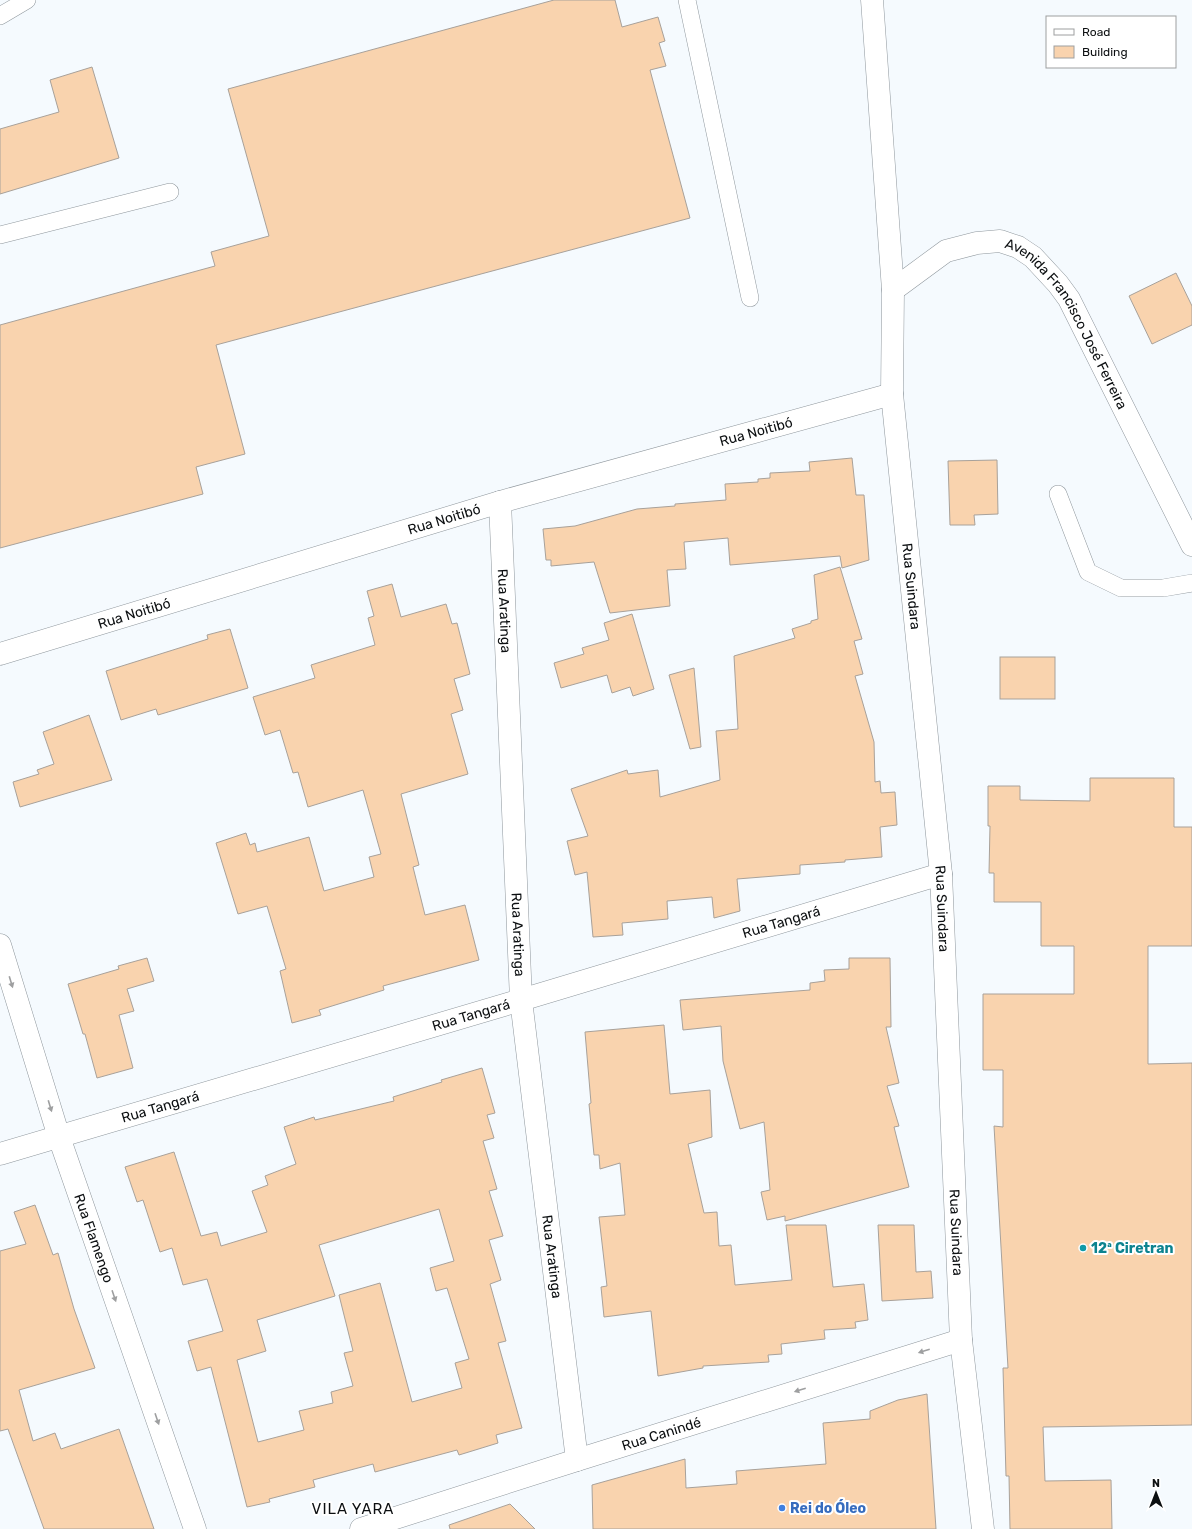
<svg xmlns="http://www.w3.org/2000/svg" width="1192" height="1529" font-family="Rubik,sans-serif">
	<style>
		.building { fill: #f9d3ae; stroke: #a8a19a; fill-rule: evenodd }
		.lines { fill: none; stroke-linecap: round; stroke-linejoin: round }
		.service-casing { stroke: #8f979d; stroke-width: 18 }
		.minor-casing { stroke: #8f979d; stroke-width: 23 }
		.service { stroke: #fff; stroke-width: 17 }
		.minor { stroke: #fff; stroke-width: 22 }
		.oneway { fill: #9e9fa0 }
		.culture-dot { fill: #0f9aa8; stroke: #fff; stroke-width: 1.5 }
		.shop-dot { fill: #3f7fe0; stroke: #fff; stroke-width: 1.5 }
		.labels { text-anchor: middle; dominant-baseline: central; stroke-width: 4; stroke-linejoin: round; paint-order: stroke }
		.street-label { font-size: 14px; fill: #0c0f11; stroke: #fff }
		.culture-label { font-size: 14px; font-weight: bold; fill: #0d838f; stroke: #fff; text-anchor: start }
		.shop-label { font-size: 14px; font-weight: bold; fill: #366cbe; stroke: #fff; text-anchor: start }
		.neighbourhood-label { font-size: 15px; letter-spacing: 1px; fill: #0c0f11; stroke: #fff }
	</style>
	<rect width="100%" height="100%" fill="#f5fafe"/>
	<g class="building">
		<path d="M554,0H615L622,27L658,17L665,41L659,43L666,66L650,70L690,218L216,345L245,454L196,467L203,494L0,548V325L215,266L211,252L269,236L228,89Z"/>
		<path d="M92,67L119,158L0,194V129L59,112L50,80Z"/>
		<path d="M1176,273L1192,306V325L1152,344L1129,296Z"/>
		<path d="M852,458L856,495H864L869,560L842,568L840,556L730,565L728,538L684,542L686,569L667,570L670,606L610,613L594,562L551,566V560H546L543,529L575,526L637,509L675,506V504L726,500L725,484L758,482V479L770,478V473L810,471L809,462Z"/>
		<path d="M997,460L998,514L974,515L975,525H950L948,461Z"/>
		<path d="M840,567L862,639L854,641L863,674L855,676L874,742L875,782L880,781L881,793L895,792L897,825L880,827L882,857L845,860V862L800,865V874L737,879L740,911L714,918L712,897L667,901L668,919L622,923L623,935L593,937L587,872L575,875L567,841L588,836L571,789L627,770L628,774L658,770L660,797L720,780L716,731L738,729L734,656L795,638L792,629L811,623V621L818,619L814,575Z"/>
		<path d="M392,584L401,617L446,604L452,624L457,623L470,674L454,679L463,710L451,714L468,774L401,794L419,865L413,867L425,915L465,905L479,960L383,986L384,990L319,1010L321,1015L292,1023L280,971L286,969L267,906L238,914L216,843L246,833L250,845L255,843L257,852L309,837L324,891L374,877L369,857L381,854L363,790L308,807L298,772L293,773L280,730L265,735L253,697L315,678L311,665L375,645L368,618L374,616L367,591Z"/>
		<path d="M632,614L654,689L633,696L630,687L612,693L607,675L561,688L554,663L584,654L582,648L609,640L604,623Z"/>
		<path d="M230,629L248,688L158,715L156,709L121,720L106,671L208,639L207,635Z"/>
		<rect x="1000" y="657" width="55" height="42"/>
		<path d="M694,668L701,747L690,749L669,675Z"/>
		<path d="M89,715L112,780L20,807L13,782L39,774L37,770L54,764L43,732Z"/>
		<path d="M1090,778H1174V827H1192V946H1148V1064L1192,1063V1425L1043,1427L1045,1481L1111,1480L1112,1529H1010L1009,1476H1006L1003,1368H1008L994,1126L1003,1127V1070H983V994H1074V946H1041V902H994V873H989L990,826H988V786H1020V800L1090,801Z"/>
		<path d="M147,958L154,981L127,989L134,1011L119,1015L133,1068L97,1078L85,1034H83L68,984L119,969L118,966Z"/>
		<path d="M849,958H890L891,1027H886L899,1083L887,1086L899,1126L894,1127L909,1187L785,1221V1216L767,1220L761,1192L770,1190L764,1122L740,1129L723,1061L721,1026L683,1030L680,1000L810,990V983L825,981L824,970L849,969Z"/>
		<path d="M664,1025L670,1094L710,1090L712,1137L688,1144L704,1213L717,1212L719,1246L731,1245L735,1285L792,1280L786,1225H826L833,1287L864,1284L868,1320L855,1322L856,1328L824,1330L825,1339L781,1344L782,1354L768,1355L769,1362L703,1366V1368L658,1376L651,1311L604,1317L601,1287L607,1286L599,1217L625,1215L620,1163L600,1169L599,1155H594L589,1104L591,1103L585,1032Z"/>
		<path d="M482,1068L495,1113L487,1115L494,1138L483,1141L497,1189L489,1191L503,1236L489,1240L501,1280L490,1284L506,1341L498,1343L522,1428L496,1435L498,1443L459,1455L457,1450L375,1472L373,1464L313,1480L315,1487L269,1499L270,1502L247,1507L211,1367L197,1371L188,1341L223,1331L207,1279L183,1285L172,1248L160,1252L143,1200L137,1202L125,1167L174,1152L201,1236L217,1232L221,1246L267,1232L252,1191L268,1185L265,1176L296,1164L284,1127L314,1117L315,1120L394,1101L393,1097L442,1082L441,1080ZM439,1209L454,1261L430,1268L436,1291L447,1288L469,1359L455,1363L462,1388L412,1402L380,1283L339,1295L353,1351L344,1353L353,1386L331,1392L333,1403L299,1411L304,1430L258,1442L237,1360L266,1351L257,1320L335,1296L319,1245Z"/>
		<path d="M35,1205L53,1255L58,1253L74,1309L95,1368L19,1390L33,1441L55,1433L61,1449L119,1429L154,1529H44L8,1429L0,1431V1251L26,1244L14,1212Z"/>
		<path d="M878,1225H914L916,1272L931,1271L933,1298L882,1301Z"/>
		<path d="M927,1394L936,1529H593L592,1485L685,1459L686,1488L737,1484L736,1471L826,1464L823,1423L870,1419V1411L898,1400Z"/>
		<path d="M510,1504L535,1529H450L449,1525Z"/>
	</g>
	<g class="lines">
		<g class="service-casing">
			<g id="service">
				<path d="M687,0L750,298"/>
				<path d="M0,16L27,0"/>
				<path d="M0,235L170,192"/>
				<path d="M1058,494L1088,572L1121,588H1163L1192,583"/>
			</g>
		</g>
		<g class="minor-casing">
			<g id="minor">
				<path id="s1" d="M872,0L893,290L892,394L941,874L961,1340L983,1529"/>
				<path id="s2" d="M893,290L946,251L977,243L1000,241L1018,247L1033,257L1058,284L1069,299L1192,545"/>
				<path id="s3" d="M500,502L521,1000L577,1460"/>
				<path id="s4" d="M0,654L500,502L892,394"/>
				<path id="s5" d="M0,945L59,1137L195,1529"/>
				<path id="s6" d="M0,1154L521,1000L941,874"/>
				<path id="s7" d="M361,1529L577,1460L961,1340"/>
			</g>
		</g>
		<use href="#service" class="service"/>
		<use href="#minor" class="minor"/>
	</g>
	<defs><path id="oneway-solid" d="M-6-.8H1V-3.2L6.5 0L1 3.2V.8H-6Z"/></defs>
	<g class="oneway">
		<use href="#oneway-solid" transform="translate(11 982) rotate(73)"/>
		<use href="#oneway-solid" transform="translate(50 1106) rotate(73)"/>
		<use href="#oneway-solid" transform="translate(114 1296) rotate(71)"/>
		<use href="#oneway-solid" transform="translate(924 1351) rotate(163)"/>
		<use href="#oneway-solid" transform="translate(800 1390) rotate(163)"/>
		<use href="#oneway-solid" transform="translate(157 1419) rotate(71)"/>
	</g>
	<circle class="culture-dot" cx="1083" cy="1248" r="4"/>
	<circle class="shop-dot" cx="782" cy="1508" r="4"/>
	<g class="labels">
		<g class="street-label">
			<text stroke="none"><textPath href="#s2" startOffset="231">Avenida Francisco José Ferreira</textPath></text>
			<text stroke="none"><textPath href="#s4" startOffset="788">Rua Noitibó</textPath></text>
			<text stroke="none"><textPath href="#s4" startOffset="464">Rua Noitibó</textPath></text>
			<text stroke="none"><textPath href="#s1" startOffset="588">Rua Suindara</textPath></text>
			<text stroke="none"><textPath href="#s3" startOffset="109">Rua Aratinga</textPath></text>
			<text stroke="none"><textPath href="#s4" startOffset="140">Rua Noitibó</textPath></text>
			<text stroke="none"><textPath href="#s1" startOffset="912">Rua Suindara</textPath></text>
			<text stroke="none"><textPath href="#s6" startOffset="815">Rua Tangará</textPath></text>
			<text stroke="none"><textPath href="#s3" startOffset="433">Rua Aratinga</textPath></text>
			<text stroke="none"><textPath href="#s6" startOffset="491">Rua Tangará</textPath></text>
			<text stroke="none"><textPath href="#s6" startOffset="167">Rua Tangará</textPath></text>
			<text stroke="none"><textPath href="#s1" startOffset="1236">Rua Suindara</textPath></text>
			<text stroke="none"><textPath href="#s5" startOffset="308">Rua Flamengo</textPath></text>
			<text stroke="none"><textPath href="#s3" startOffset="757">Rua Aratinga</textPath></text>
			<text stroke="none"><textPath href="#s7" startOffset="315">Rua Canindé</textPath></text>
		</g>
		<g class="culture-label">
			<text x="1091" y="1248">12ª Ciretran</text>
		</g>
		<g class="shop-label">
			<text x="790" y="1508">Rei do Óleo</text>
		</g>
		<g class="neighbourhood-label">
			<text x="353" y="1509">VILA YARA</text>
		</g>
	</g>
	<rect x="1046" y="16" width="130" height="52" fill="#ffffff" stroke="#9e9fa0"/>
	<rect x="1054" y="29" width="20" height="6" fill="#ffffff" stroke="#9e9fa0"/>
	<text x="1082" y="36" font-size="12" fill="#0c0f11">Road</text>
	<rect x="1054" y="46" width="20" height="12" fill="#f9d3ae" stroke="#9e9fa0"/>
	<text x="1082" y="56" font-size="12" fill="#0c0f11">Building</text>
	<g transform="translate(1156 1493)" stroke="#ffffff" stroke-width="3" paint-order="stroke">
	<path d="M0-3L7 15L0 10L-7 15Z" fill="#0c0f11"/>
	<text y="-6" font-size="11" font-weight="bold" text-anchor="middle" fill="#0c0f11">N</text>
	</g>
</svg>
